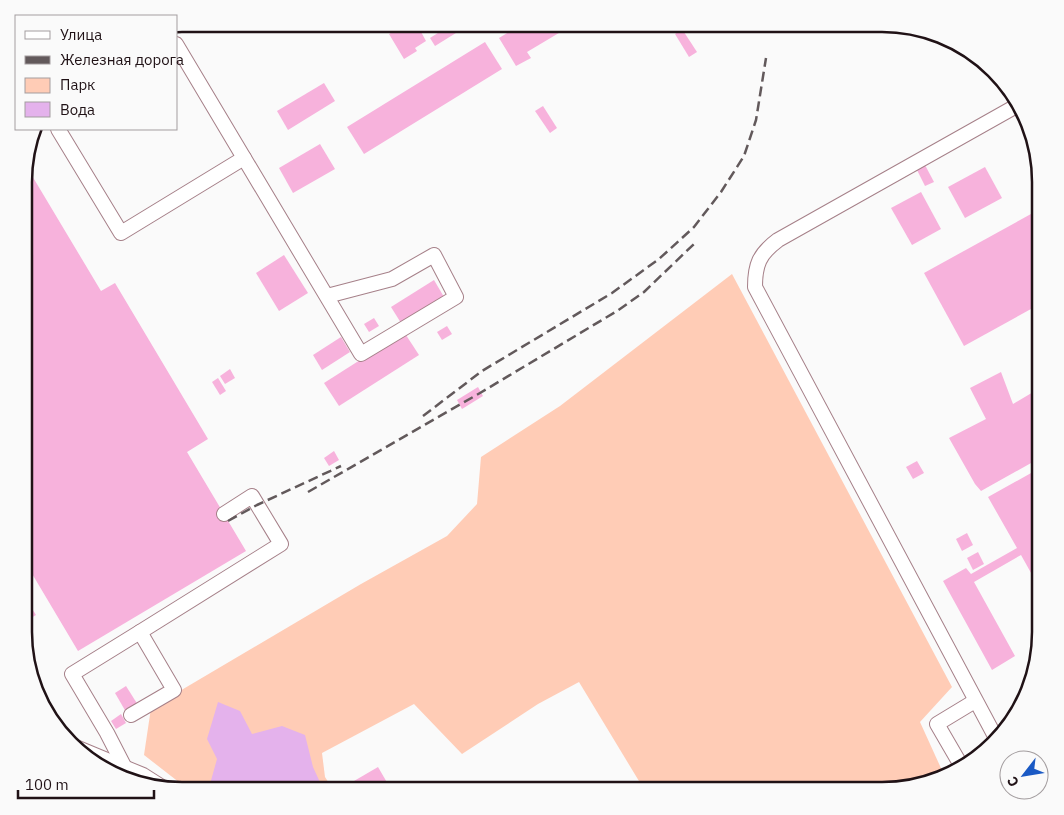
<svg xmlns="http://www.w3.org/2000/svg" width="1064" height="815" font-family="'IBM Plex Sans',sans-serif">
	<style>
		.green { fill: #ffccb6 }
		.water { fill: #e4b2ec }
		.building { fill: #f7b2dc }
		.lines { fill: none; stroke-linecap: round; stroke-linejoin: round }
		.minor-casing { stroke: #a68089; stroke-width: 16 }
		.minor { stroke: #fff; stroke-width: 14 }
		.rail { stroke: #62595b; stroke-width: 2.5; stroke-dasharray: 10 5; stroke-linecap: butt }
		.rim { fill: none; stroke: #201216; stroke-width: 2.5 }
	</style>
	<rect width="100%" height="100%" fill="#fafafa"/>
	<path class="green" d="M732,274L952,687L920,722L945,777L881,791H645L579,682L538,704L462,754L414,704L322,753L325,777L334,791H185L180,783L144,755L151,708L361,584L447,536L477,504L481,457L560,406Z"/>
	<path class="water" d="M218,702L240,711L252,734L282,726L305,735L313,767L324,791H213L210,784L217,759L207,739Z"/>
	<g class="building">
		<path d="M397,24H410L415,33L420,30L426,41L415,48L417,51L404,59L389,34L400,28Z"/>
		<path d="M452,24H461L464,28L435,46L430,38Z"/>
		<path d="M522,24H574L527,52L531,58L516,66L499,38Z"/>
		<path d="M682,29L697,52L689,57L675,34Z"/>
		<path d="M485,42L502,69L364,154L347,127Z"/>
		<path d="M324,83L335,101L288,130L277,111Z"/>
		<path d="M543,106L557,128L550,133L535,111Z"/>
		<path d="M320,144L335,169L293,193L279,168Z"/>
		<path d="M25,164L101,291L115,283L208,439L187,452L246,551L78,651L31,572L24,576Z"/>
		<path d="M925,165L934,182L925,186L917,170Z"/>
		<path d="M985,167L1002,198L965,218L948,187Z"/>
		<path d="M921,192L941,229L912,245L891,208Z"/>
		<path d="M1040,209V304L964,346L924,273Z"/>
		<path d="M284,255L308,293L279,311L256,273Z"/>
		<path d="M434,280L444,297L401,323L391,307Z"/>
		<path d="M374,318L379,326L369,332L364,324Z"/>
		<path d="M447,326L452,334L442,340L437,332Z"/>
		<path d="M404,332L419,355L339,406L324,383Z"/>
		<path d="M341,337L350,352L322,370L313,355Z"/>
		<path d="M230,369L235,378L225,384L220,376Z"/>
		<path d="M1001,372L1013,404L1040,388V458L981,491L975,484L949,438L986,419L970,388Z"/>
		<path d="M218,378L226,391L220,395L212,382Z"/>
		<path d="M478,387L483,396L462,409L457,400Z"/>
		<path d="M334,451L339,460L329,466L324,458Z"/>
		<path d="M917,461L924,473L913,479L906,467Z"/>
		<path d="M1040,468V589L1021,555L974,582L1015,656L992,670L943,581L966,568L971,574L1017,548L988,497Z"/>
		<path d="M967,533L973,545L962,551L956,539Z"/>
		<path d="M978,552L984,564L973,570L967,558Z"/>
		<path d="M24,596L36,615L24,622Z"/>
		<path d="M126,686L138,705L126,712L115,693Z"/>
		<path d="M121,714L126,723L116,729L111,721Z"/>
		<path d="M378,767L392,791H360L354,781Z"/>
	</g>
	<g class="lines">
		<g class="minor-casing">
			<g id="minor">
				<path d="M176,44L361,354L456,297L434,255L392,279L327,296"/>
				<path d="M58,129L121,233L244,158"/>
				<path d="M140,632L281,544L252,496L224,514"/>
				<path d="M997,740L755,287C755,265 759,254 778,240L1018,105"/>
				<path d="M73,746L143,775L165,789"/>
				<path d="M124,766L107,733L72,674L140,632L174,690L131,715"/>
				<path d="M962,767L937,724L975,701"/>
			</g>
		</g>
		<use href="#minor" class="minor"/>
		<g class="rail">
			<path d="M423,416L482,371L612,293L659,259L694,227L721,192L744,156L756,120L766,58"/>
			<path d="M308,492L480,393L617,311L644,292L695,243"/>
			<path d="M228,521L257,505L341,466"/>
		</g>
	</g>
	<path d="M0 0H1064V815H0ZM182 32H882A150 150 0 0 1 1032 182V632A150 150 0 0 1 882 782H182A150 150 0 0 1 32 632V182A150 150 0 0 1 182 32Z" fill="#fafafa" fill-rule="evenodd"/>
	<path class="rim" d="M182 32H882A150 150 0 0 1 1032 182V632A150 150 0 0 1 882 782H182A150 150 0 0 1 32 632V182A150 150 0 0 1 182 32Z"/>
	<rect x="15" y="15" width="162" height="115" fill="#fafafa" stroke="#a39d9f"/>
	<rect x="25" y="31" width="25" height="8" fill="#ffffff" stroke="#a39d9f"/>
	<text x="60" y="40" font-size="15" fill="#201216">Улица</text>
	<rect x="25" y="56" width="25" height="8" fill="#62595b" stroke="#a39d9f"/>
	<text x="60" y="65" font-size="15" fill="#201216">Железная дорога</text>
	<rect x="25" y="78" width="25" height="15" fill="#ffccb6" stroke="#a39d9f"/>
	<text x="60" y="90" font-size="15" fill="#201216">Парк</text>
	<rect x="25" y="102" width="25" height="15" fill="#e4b2ec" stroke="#a39d9f"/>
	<text x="60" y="115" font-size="15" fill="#201216">Вода</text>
	<g transform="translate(1024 775) rotate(239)"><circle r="24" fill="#fafafa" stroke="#a39d9f"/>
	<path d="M0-4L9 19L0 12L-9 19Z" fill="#1a59c4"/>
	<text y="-8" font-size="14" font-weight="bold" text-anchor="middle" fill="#201216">С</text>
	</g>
	<path d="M18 790v8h136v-8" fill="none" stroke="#201216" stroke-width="2.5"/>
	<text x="25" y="790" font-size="15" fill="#201216" stroke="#fafafa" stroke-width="4" paint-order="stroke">100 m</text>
</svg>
